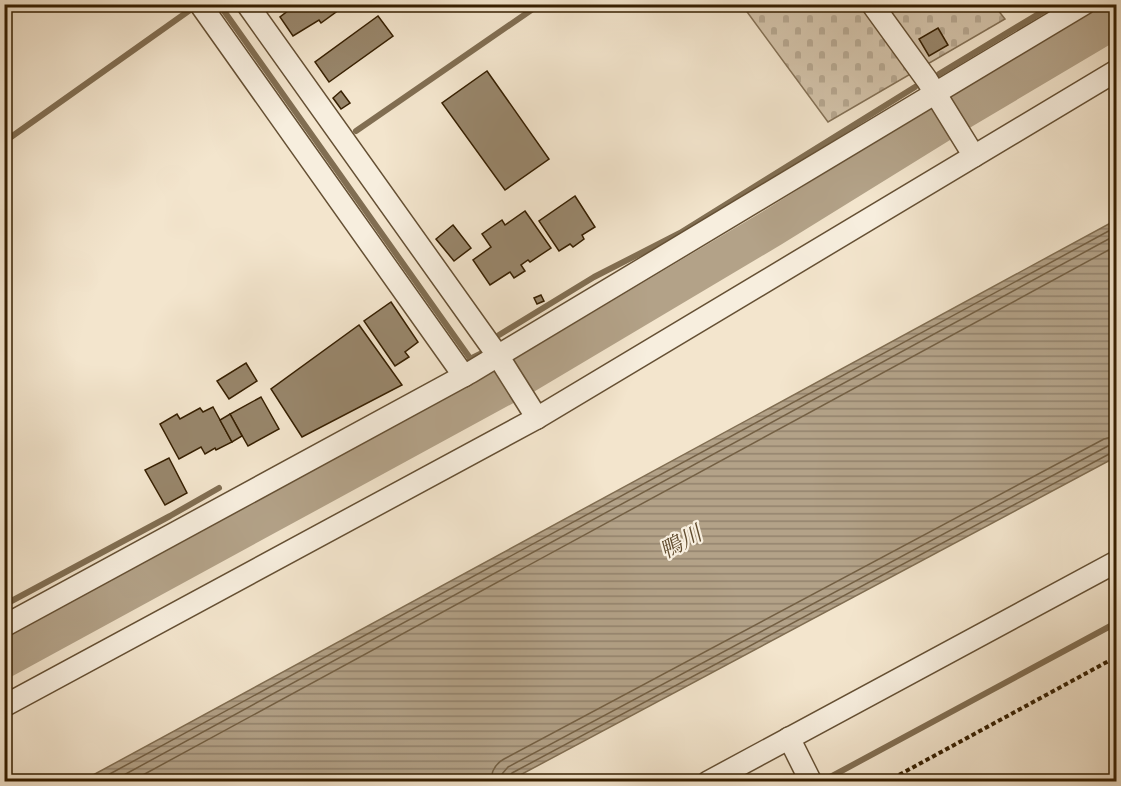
<svg xmlns="http://www.w3.org/2000/svg" width="1121" height="786" font-family="'IM FELL DW Pica','Noto Serif JP',serif">
	<style>
		.cemetery { fill: url(#cemetery-stones); stroke: #847156; stroke-width: 1.5 }
		.water { fill: url(#water-rules); stroke: #816e52; stroke-width: 1.5 }
		.lines { fill: none; stroke-linecap: round; stroke-linejoin: round }
		.shore { stroke: #746044; stroke-width: 1.5 }
		.stream { stroke: #816e52; stroke-width: 6 }
		.river { stroke: #b3a288; stroke-width: 38 }
		.building { fill: #98866b; stroke: #361f01; stroke-width: 1.5 }
		.minor-casing { stroke: #655034; stroke-width: 24 }
		.path { stroke: #361f01; stroke-width: 4; stroke-dasharray: 4.5 3; stroke-linecap: butt }
		.minor { stroke: #f7eede; stroke-width: 21 }
		.labels { text-anchor: middle; dominant-baseline: central; stroke-width: 4.5; stroke-linejoin: round; paint-order: stroke }
		.water-label { font-size: 22px; font-style: italic; fill: #624d30; stroke: #f7eede }
	</style>
	<defs>
		<pattern id="cemetery-stones" width="16" height="16" patternUnits="userSpaceOnUse" patternTransform="scale(1.5)"><rect width="16" height="16" fill="#d3c3aa"/><path d="M2 7V4a2 2 0 0 1 4 0v3zM10 15v-3a2 2 0 0 1 4 0v3z" fill="#b6a790"/></pattern>
		<pattern id="water-rules" width="6" height="5" patternUnits="userSpaceOnUse" patternTransform="scale(1.5)"><rect width="6" height="5" fill="#b3a288"/><path d="M0 2.5h6" fill="none" stroke="#92836d"/></pattern>
	</defs>
	<rect width="100%" height="100%" fill="#f3e5cd"/>
	<filter id="stains"><feTurbulence type="fractalNoise" baseFrequency=".00333" numOctaves="4"/><feColorMatrix values="0 0 0 0 .2 0 0 0 0 .09 0 0 0 0 .02 0 0 0 .5 -.17"/></filter>
	<radialGradient id="worn" r=".72"><stop offset=".6" stop-color="#630" stop-opacity="0"/><stop offset="1" stop-color="#630" stop-opacity=".3"/></radialGradient>
	<path class="cemetery" d="M742,5H994L1005,19L828,122Z"/>
	<path class="water" d="M1116,220V457L509,781H82Z"/>
	<g class="lines">
		<g class="shore">
			<path d="M95,782L1116,227"/>
			<path d="M111,782L1116,235"/>
			<path d="M130,782L1116,246"/>
			<path d="M491,782C491,771 495,764 504,759L1104,439L1116,436"/>
			<path d="M500,782L502,774L508,767L1108,446L1116,445"/>
			<path d="M508,782V777L512,773L1111,453L1116,452"/>
		</g>
		<g class="stream">
			<path d="M219,4L494,392"/>
			<path d="M939,74L1055,4"/>
			<path d="M356,131L540,4"/>
			<path d="M4,142L190,10"/>
			<path d="M499,335L594,277L680,233L915,87"/>
			<path d="M470,359L480,354"/>
			<path d="M4,605L170,516L219,488"/>
			<path d="M821,782L1116,623"/>
		</g>
		<path class="river" d="M4,659L525,375L772,228L959,112L1116,19"/>
	</g>
	<g class="building">
		<path d="M297,4H330L336,12L321,23L319,20L293,36L280,17Z"/>
		<path d="M378,16L393,36L329,82L315,62Z"/>
		<path d="M938,28L948,45L929,56L919,39Z"/>
		<path d="M487,71L549,159L505,190L442,103Z"/>
		<path d="M341,91L350,103L341,109L333,98Z"/>
		<path d="M575,196L595,227L582,235L584,239L573,247L570,244L559,251L539,221Z"/>
		<path d="M525,211L551,248L530,262L528,260L521,265L525,271L514,278L510,272L490,285L473,260L491,247L482,234L502,220L505,225Z"/>
		<path d="M453,225L471,248L454,261L436,239Z"/>
		<path d="M541,295L544,301L537,304L534,298Z"/>
		<path d="M391,302L418,342L405,352L409,357L395,366L364,321Z"/>
		<path d="M359,325L402,385L302,437L271,389Z"/>
		<path d="M246,363L257,381L229,399L217,381Z"/>
		<path d="M261,397L279,429L248,446L230,414Z"/>
		<path d="M213,407L232,442L216,450L215,448L205,454L201,447L179,459L160,424L177,414L180,419L200,408L203,412Z"/>
		<path d="M230,414L242,436L232,442L220,420Z"/>
		<path d="M169,458L187,493L165,505L145,470Z"/>
	</g>
	<g class="lines">
		<g class="minor-casing">
			<g id="minor">
				<path d="M200,4L464,376"/>
				<path d="M247,4L498,356L537,418"/>
				<path d="M872,4L927,80L974,156"/>
				<path d="M4,626L471,372L1084,4"/>
				<path d="M4,706L537,418L1116,71"/>
				<path d="M789,738L811,782"/>
				<path d="M708,782L1116,562"/>
			</g>
		</g>
		<path class="path" d="M886,782L1116,657"/>
		<use href="#minor" class="minor"/>
	</g>
	<g class="labels">
		<g class="water-label">
			<text transform="translate(681 543) rotate(-29)">鴨川</text>
		</g>
	</g>
	<rect width="1121" height="786" fill="none" stroke="#f3e5cd" stroke-width="24"/>
	<rect x="6" y="6" width="1109" height="774" fill="none" stroke="#361f01" stroke-width="3"/>
	<rect x="12" y="12" width="1097" height="762" fill="none" stroke="#361f01" stroke-width="1.5"/>
	<rect width="100%" height="100%" filter="url(#stains)"/>
	<rect width="100%" height="100%" fill="url(#worn)"/>
</svg>
